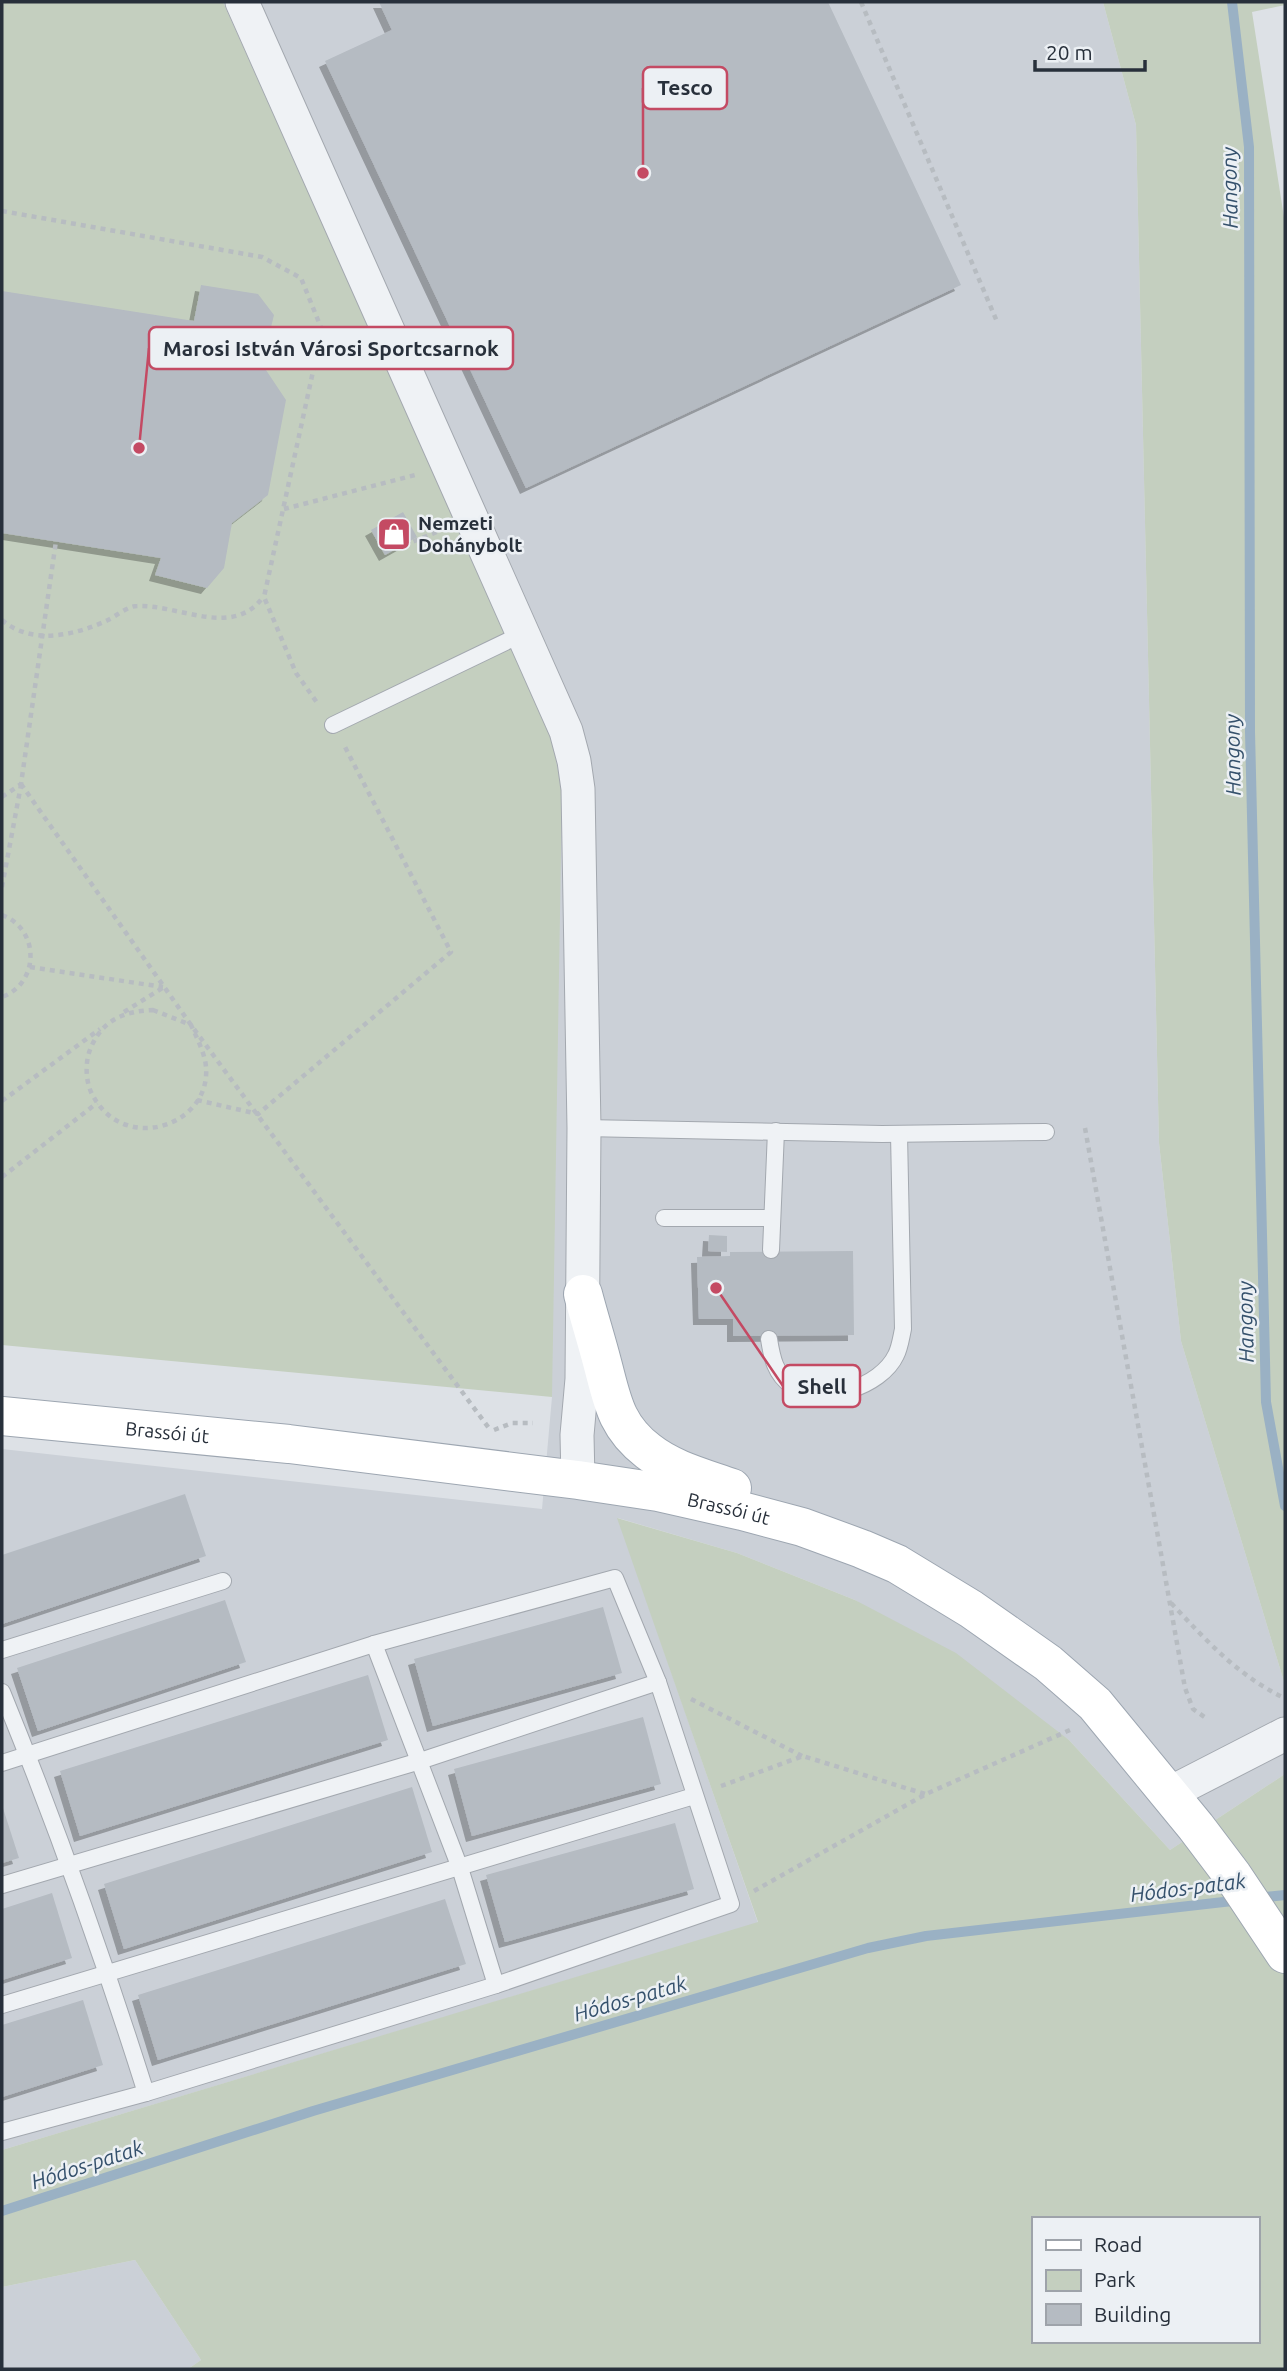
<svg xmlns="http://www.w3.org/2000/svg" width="1287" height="2371" font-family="Ubuntu,sans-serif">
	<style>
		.built { fill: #cbd0d7 }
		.green { fill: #c4cfbf; fill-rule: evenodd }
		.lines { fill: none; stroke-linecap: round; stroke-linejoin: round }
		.stream { stroke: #9ab1c4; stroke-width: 10 }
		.building { fill: #b5bbc2; filter: url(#shadow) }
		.lane-casing { stroke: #a3a8af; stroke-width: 18 }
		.street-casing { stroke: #a3a8af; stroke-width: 35 }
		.primary-casing { stroke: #9da6b1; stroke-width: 40 }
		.path { stroke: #b7bcc1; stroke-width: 4.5; stroke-dasharray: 5 5; stroke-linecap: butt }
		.lane { stroke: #eff2f5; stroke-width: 16 }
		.street { stroke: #eff2f5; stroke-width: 33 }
		.primary { stroke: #fff; stroke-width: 38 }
		.labels { text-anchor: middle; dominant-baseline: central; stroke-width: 5; stroke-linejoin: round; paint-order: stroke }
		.poi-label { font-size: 19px; font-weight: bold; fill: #28303b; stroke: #ecf0f4; text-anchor: start }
		.street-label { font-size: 19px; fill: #28303b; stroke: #ecf0f4 }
		.water-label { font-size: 21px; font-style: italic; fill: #35516c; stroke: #ecf0f4 }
		.leader { fill: none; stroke: #c44a63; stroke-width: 2.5 }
		.callout-dot { fill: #c44a63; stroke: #ecf0f4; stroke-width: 2.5 }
		.callout { fill: #ecf0f4; stroke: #c44a63; stroke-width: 2.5 }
		.callout-label { font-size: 21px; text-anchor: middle; font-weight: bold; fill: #28303b }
	</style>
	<defs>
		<filter id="shadow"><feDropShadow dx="-6" dy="6" stdDeviation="0" flood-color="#0004"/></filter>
	</defs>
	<rect width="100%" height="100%" fill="#dde1e6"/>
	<g class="built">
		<path d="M223,2H1103L1136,125L1159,1143L1181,1341L1285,1685V1774L1170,1850L1069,1740L855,1600L737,1553L618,1518L758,1923L2,2150V1449L542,1509L552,1397L551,733Z"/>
		<path d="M135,2260L201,2360L188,2369H2V2287Z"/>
	</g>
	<g class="green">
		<path d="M2,2H223L551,733L562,793L552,1397L2,1345Z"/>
		<path d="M1103,2H1285V5L1252,12L1285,224V1685L1181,1341L1159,1143L1136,125Z"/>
		<path d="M617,1518L737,1553L855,1600L956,1653L1069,1740L1170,1850L1285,1774V2369H188L201,2360L135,2260L2,2287V2150L758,1922ZM1033,2219H1257V2341H1033Z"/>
	</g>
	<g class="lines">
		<g class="stream">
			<path d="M1232,2L1249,147L1250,732L1266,1402L1285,1506"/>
			<path d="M1257,1898L1285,1895"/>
			<path d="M2,2211L313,2111L868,1948L926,1936L1241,1900"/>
		</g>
	</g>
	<g class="building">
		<path d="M379,2H828L961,285L526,488L325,61L392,30Z"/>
		<path d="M201,285L258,294L274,315L262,364L286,400L268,495L232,523L224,568L207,588L155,575L161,558L2,533V291L194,321Z"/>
		<path d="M403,512L417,537L385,555L371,530Z"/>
		<path d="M709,1235L727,1236V1252L708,1251Z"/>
		<path d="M853,1251L854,1335L733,1336V1319H699L697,1257L730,1256V1252Z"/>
		<path d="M185,1494L206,1556L2,1624V1555Z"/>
		<path d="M225,1600L246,1662L38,1731L17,1668Z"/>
		<path d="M603,1607L622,1673L433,1726L414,1659Z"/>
		<path d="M368,1675L388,1740L80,1836L60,1771Z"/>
		<path d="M643,1717L661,1784L472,1836L454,1769Z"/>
		<path d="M412,1787L432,1852L124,1949L104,1884Z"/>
		<path d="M2,1805L19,1858L2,1863Z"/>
		<path d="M675,1823L694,1889L505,1942L486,1875Z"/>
		<path d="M52,1893L72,1958L2,1980V1909Z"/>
		<path d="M445,1899L466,1964L158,2060L138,1995Z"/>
		<path d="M83,2000L103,2065L2,2097V2025Z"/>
	</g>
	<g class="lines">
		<g class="lane-casing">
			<g id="lane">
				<path d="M333,725L522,634"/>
				<path d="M584,1128L882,1134L1046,1132"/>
				<path d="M664,1218H772"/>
				<path d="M771,1250L776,1131"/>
				<path d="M769,1339C772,1358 775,1374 792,1386C822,1406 881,1387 896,1355C900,1347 901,1338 903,1329L899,1134"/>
				<path d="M374,1644L460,1868L496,1985"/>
				<path d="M2,1650L223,1581"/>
				<path d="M2,1692C56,1824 103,1957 146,2093"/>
				<path d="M2,1763L374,1644L615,1578L658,1682L731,1904L496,1985L146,2093L2,2132"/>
				<path d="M2,1885L420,1761L658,1682"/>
				<path d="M2,2005L694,1796"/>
			</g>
		</g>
		<g class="street-casing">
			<g id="street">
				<path d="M242,2L566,731L574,761L578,789L584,1128L582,1379L577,1435L578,1480"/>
				<path d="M1170,1793L1285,1734"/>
			</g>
		</g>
		<g class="primary-casing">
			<g id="primary">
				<path d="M583,1294C589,1317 596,1339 602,1362C612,1399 615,1426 648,1451C672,1470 704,1478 732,1488"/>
				<path id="s1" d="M2,1416L289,1444L578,1480L658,1492L742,1511L802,1527L862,1549L897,1564L971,1609L1048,1663L1095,1704L1196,1827L1233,1876L1285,1954"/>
			</g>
		</g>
		<g class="path">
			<path d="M861,2L998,324"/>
			<path d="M2,211L262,257L301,278L322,330L264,597L296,673L318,704"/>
			<path d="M284,509L415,475"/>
			<path d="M395,549L439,531"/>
			<path d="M2,620C32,646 76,635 108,620C116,616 128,606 137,606C178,604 233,639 263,597"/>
			<path d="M21,784L191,1025L491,1431"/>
			<path d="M2,797L21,784L56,541"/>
			<path d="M2,887L21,785"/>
			<path d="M2,915C40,929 40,983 2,997"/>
			<path d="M30,967L163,987"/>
			<path d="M153,1010L191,1025C196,1036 202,1048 205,1060C218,1125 122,1158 91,1092C85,1078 85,1059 92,1045C104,1019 126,1011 153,1010Z"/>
			<path d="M124,1012L164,987"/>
			<path d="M197,1100L258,1114L451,952L345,747"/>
			<path d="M2,1101L100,1029"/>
			<path d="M1085,1128L1185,1688L1193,1709L1206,1718"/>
			<path d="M2,1177L97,1103"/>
			<path d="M494,1430L512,1423H533"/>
			<path d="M1171,1603C1208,1642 1236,1674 1284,1698"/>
			<path d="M691,1699L802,1756"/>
			<path d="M721,1786L803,1756L925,1794"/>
			<path d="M754,1891L926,1794L1070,1730"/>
		</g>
		<use href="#lane" class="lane"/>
		<use href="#street" class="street"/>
		<use href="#primary" class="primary"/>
	</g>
	<defs>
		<g id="shop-square" transform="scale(1.75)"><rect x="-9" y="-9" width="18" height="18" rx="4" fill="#c44a63" stroke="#ecf0f4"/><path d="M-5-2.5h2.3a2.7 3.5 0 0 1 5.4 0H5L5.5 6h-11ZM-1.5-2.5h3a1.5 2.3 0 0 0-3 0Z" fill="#fff"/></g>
	</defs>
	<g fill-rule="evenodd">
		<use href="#shop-square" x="394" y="534"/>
	</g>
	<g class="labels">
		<g class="poi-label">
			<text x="418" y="523">Nemzeti<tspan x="418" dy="22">Dohánybolt</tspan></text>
		</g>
		<g class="street-label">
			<text stroke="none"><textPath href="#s1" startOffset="166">Brassói út</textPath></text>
			<text stroke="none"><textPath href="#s1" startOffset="733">Brassói út</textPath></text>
		</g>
		<g class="water-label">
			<text transform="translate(1229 188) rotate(-91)">Hangony</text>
			<text transform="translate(1232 755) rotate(-91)">Hangony</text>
			<text transform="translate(1245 1322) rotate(-91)">Hangony</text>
			<text transform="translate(1188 1887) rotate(-7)">Hódos-patak</text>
			<text transform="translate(630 1998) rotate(-16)">Hódos-patak</text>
			<text transform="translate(87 2164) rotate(-18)">Hódos-patak</text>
		</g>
	</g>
	<path class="leader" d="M643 173L643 88M139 448L149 348M716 1288L783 1386"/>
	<g class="callout-dot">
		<circle cx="643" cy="173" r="7"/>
		<circle cx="139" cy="448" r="7"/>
		<circle cx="716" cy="1288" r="7"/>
	</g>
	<g class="callout">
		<rect x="643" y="67" width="84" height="42" rx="7"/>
		<rect x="149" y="327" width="364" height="42" rx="7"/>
		<rect x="783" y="1365" width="77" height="42" rx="7"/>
	</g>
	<g class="callout-label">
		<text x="685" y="95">Tesco</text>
		<text x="331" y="356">Marosi István Városi Sportcsarnok</text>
		<text x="822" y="1394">Shell</text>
	</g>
	<rect width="1287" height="2371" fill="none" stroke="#28303b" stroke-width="7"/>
	<rect x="1032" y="2217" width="228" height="126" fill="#ecf0f4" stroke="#9ea3aa" stroke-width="2"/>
	<rect x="1046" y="2240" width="35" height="10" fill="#ffffff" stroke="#9ea3aa" stroke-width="2"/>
	<text x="1094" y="2252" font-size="21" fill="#28303b">Road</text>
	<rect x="1046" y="2270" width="35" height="21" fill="#c4cfbf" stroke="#9ea3aa" stroke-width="2"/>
	<text x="1094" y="2287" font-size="21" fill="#28303b">Park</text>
	<rect x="1046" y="2304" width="35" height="21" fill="#b5bbc2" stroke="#9ea3aa" stroke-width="2"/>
	<text x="1094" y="2322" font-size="21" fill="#28303b">Building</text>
	<path d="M1035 60v10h110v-10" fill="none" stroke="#28303b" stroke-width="3.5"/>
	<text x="1046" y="60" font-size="21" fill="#28303b" stroke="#ecf0f4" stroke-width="5" paint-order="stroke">20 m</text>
</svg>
